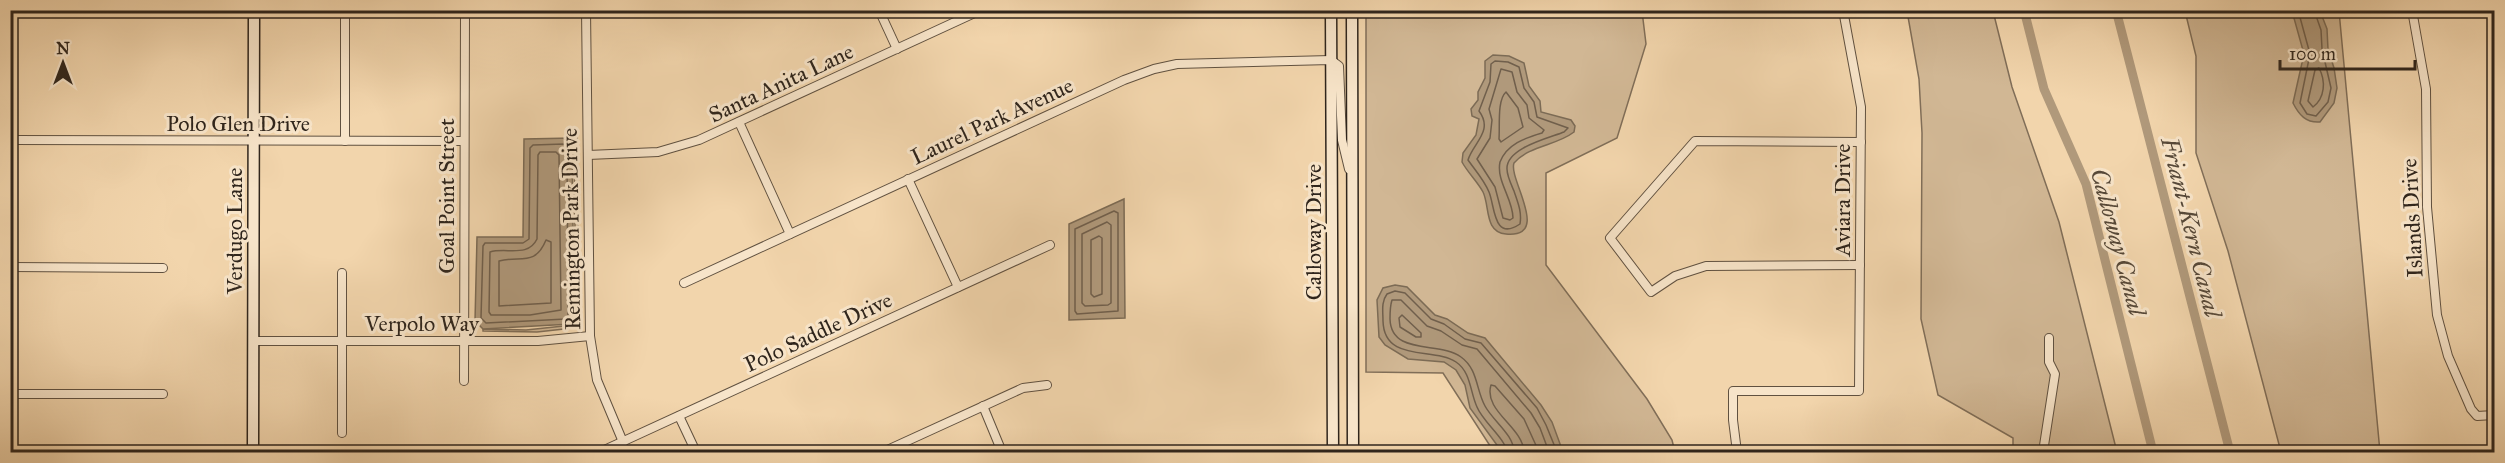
<svg xmlns="http://www.w3.org/2000/svg" width="2505" height="463" font-family="'IM FELL Great Primer',serif">
	<style>
		.green { fill: #d1b794; stroke: #806e58; stroke-width: 1.5 }
		.water { fill: #b0997b; stroke: #7c6b55; stroke-width: 1.5 }
		.lines { fill: none; stroke-linecap: round; stroke-linejoin: round }
		.shore { stroke: #705f4c; stroke-width: 1.5 }
		.canal { stroke: #b0997b; stroke-width: 9 }
		.street-casing { stroke: #605140; stroke-width: 10 }
		.secondary-casing { stroke: #2f251c; stroke-width: 13 }
		.street { stroke: #f7e4c9; stroke-width: 8 }
		.secondary { stroke: #f7e4c9; stroke-width: 10 }
		.labels { text-anchor: middle; dominant-baseline: central; stroke-width: 6; stroke-linejoin: round; paint-order: stroke }
		.street-label { font-size: 22px; fill: #2f251c; stroke: #f7e4c9 }
		.water-label { font-size: 24px; font-style: italic; fill: #564838; stroke: #f7e4c9 }
	</style>
	<rect width="100%" height="100%" fill="#f2d5ac"/>
	<filter id="stains"><feTurbulence type="fractalNoise" baseFrequency=".00333" numOctaves="4"/><feColorMatrix values="0 0 0 0 .2 0 0 0 0 .09 0 0 0 0 .02 0 0 0 .5 -.17"/></filter>
	<radialGradient id="worn" r=".72"><stop offset=".6" stop-color="#630" stop-opacity="0"/><stop offset="1" stop-color="#630" stop-opacity=".3"/></radialGradient>
	<g class="green">
		<path d="M1366,11H1642L1646,44L1617,138L1546,173V265L1647,399L1672,440L1675,452H1494L1443,373L1366,372Z"/>
		<path d="M1907,11H1993L2012,87L2059,222L2117,452H2013V438L1938,395L1921,319L1922,133L1919,79Z"/>
		<path d="M2185,11H2339L2380,452H2281L2228,251L2196,153V56Z"/>
		<path d="M574,138H577L579,321L573,328L537,332L483,331V329L526,330L573,325L576,321Z"/>
	</g>
	<g class="water">
		<path d="M2292,11H2320L2327,29L2328,49L2334,68L2337,88L2334,103L2320,122C2306,123 2299,115 2293,103L2304,54Z"/>
		<path d="M1493,55L1509,56L1524,63L1529,86L1540,101L1541,112L1571,120L1575,126L1574,132C1556,146 1530,145 1514,163C1508,179 1552,238 1506,234C1484,232 1490,206 1483,192C1477,181 1468,173 1462,162L1463,153L1476,135L1479,119L1472,116L1471,109L1478,100V92L1485,78V61Z"/>
		<path d="M572,138L574,319L572,324L483,329L475,321L477,237H523L524,139Z"/>
		<path d="M1124,199L1125,318L1069,320V224Z"/>
		<path d="M1395,285L1407,287L1435,315L1447,319L1468,333L1485,338L1541,405L1552,422L1563,452H1502L1470,408L1465,385L1456,370L1444,362L1408,359L1385,345L1379,337L1377,300L1383,288Z"/>
	</g>
	<g class="lines">
		<g class="shore">
			<path d="M2298,10L2310,54L2300,103L2307,114L2316,116L2328,102L2331,88L2322,49L2321,30L2314,10"/>
			<path d="M1495,61L1508,62L1519,67L1524,88L1534,102L1537,117L1568,128L1564,132C1549,138 1506,148 1507,169C1507,176 1511,184 1514,191C1518,203 1522,212 1520,224C1493,242 1495,206 1489,192C1484,180 1475,170 1468,160C1473,143 1494,131 1479,111L1490,82L1491,64Z"/>
			<path d="M2319,68C2326,81 2325,98 2313,107L2308,101L2315,70Z"/>
			<path d="M1501,69L1512,72L1517,92L1527,105L1529,118L1544,130L1542,133C1525,138 1507,144 1500,162C1496,181 1513,199 1513,218L1510,220L1503,218L1495,187L1477,159L1490,138L1492,120L1489,109Z"/>
			<path d="M1506,92L1518,108L1523,127L1501,142L1499,139C1500,126 1497,100 1506,92Z"/>
			<path d="M533,145L564,144L567,147L568,317L566,319L486,323L481,318L483,246L485,243H523L529,239L530,148Z"/>
			<path d="M540,152H556L559,155L561,310L530,315H491L489,312L490,252C506,247 528,258 537,239L538,155Z"/>
			<path d="M1114,211L1118,213V311L1077,314L1075,311V229Z"/>
			<path d="M1107,222L1111,225V303L1108,305L1085,306L1082,303V234Z"/>
			<path d="M1099,236L1102,238V294L1094,297L1091,294V240Z"/>
			<path d="M546,240L551,242V303L499,306V261C520,255 535,267 546,240Z"/>
			<path d="M1402,315L1421,333V337H1416L1400,327L1399,318Z"/>
			<path d="M1507,452C1505,438 1483,422 1477,407C1470,392 1471,372 1456,362C1434,347 1384,363 1383,321C1383,311 1381,302 1387,294L1395,291L1405,293L1431,319L1444,324L1465,339L1481,343L1537,408L1546,425L1557,452"/>
			<path d="M1514,452C1514,435 1493,421 1485,406C1476,390 1478,369 1461,357C1440,341 1391,356 1390,319C1390,312 1390,306 1392,300H1401L1427,326L1441,331L1462,345L1477,349L1531,413L1540,428L1549,452"/>
			<path d="M1524,452C1523,427 1483,411 1491,385L1495,386L1524,419L1539,452"/>
		</g>
		<g class="canal">
			<path d="M2024,10L2044,89L2086,184L2153,452"/>
			<path d="M2116,10L2230,452"/>
		</g>
		<g class="street-casing">
			<g id="street">
				<path d="M586,10L590,336L597,380L623,442"/>
				<path d="M717,10L724,13"/>
				<path d="M879,10L897,49"/>
				<path d="M2412,10L2426,89L2427,207L2437,315L2448,356L2471,409L2477,416L2494,415"/>
				<path d="M10,12L164,13"/>
				<path d="M739,122L790,234"/>
				<path d="M10,140L464,141"/>
				<path d="M345,141V10"/>
				<path d="M588,155L658,152L699,140L981,10"/>
				<path d="M908,179L958,287"/>
				<path d="M1860,265L1706,266L1675,276L1651,292L1610,238L1695,141L1861,142"/>
				<path d="M10,267L163,268"/>
				<path d="M342,273V433"/>
				<path d="M684,283L1124,80L1154,69L1177,64L1331,60L1339,66L1342,140L1349,169"/>
				<path d="M253,341H538L590,336"/>
				<path d="M464,381L465,10"/>
				<path d="M10,394H163"/>
				<path d="M983,406L1002,452"/>
				<path d="M679,416L696,452"/>
				<path d="M600,452L1050,245"/>
				<path d="M883,452L1023,388L1047,385"/>
				<path d="M1737,452L1733,420V391H1859L1861,107L1843,10"/>
				<path d="M2043,452L2055,374L2049,362V338"/>
			</g>
		</g>
		<g class="secondary-casing">
			<g id="secondary">
				<path d="M1331,10L1333,452"/>
				<path d="M1352,10L1353,452"/>
				<path d="M253,452L254,10"/>
			</g>
		</g>
		<use href="#street" class="street"/>
		<use href="#secondary" class="secondary"/>
	</g>
	<g class="labels">
		<g class="street-label">
			<text transform="translate(781 83) rotate(-25)">Santa Anita Lane</text>
			<text transform="translate(992 121) rotate(-25)">Laurel Park Avenue</text>
			<text x="238" y="123">Polo Glen Drive</text>
			<text transform="translate(446 196) rotate(-90)">Goal Point Street</text>
			<text transform="translate(1842 200) rotate(-90)">Aviara Drive</text>
			<text transform="translate(2412 218) rotate(-93)">Islands Drive</text>
			<text transform="translate(571 229) rotate(-91)">Remington Park Drive</text>
			<text transform="translate(234 231) rotate(-90)">Verdugo Lane</text>
			<text transform="translate(1313 232) rotate(-90)">Calloway Drive</text>
			<text x="422" y="323">Verpolo Way</text>
			<text transform="translate(818 332) rotate(-25)">Polo Saddle Drive</text>
		</g>
		<g class="water-label">
			<text transform="translate(2191 227) rotate(76)">Friant-Kern Canal</text>
			<text transform="translate(2118 242) rotate(75)">Calloway Canal</text>
		</g>
	</g>
	<rect width="2505" height="463" fill="none" stroke="#f2d5ac" stroke-width="36"/>
	<rect x="12" y="12" width="2481" height="439" fill="none" stroke="#2f251c" stroke-width="3"/>
	<rect x="18" y="18" width="2469" height="427" fill="none" stroke="#2f251c" stroke-width="1.5"/>
	<g transform="translate(63 63)" stroke="#f7e4c9" stroke-width="4.5" paint-order="stroke">
	<path d="M0-4.5L10 22L0 15L-10 22Z" fill="#2f251c"/>
	<text y="-9" font-size="16" font-weight="bold" text-anchor="middle" fill="#2f251c">N</text>
	</g>
	<path d="M2280 60v9h135v-9" fill="none" stroke="#2f251c" stroke-width="3"/>
	<text x="2289" y="60" font-size="18" fill="#2f251c" stroke="#f7e4c9" stroke-width="4.5" paint-order="stroke">100 m</text>
	<rect width="100%" height="100%" filter="url(#stains)"/>
	<rect width="100%" height="100%" fill="url(#worn)"/>
</svg>
